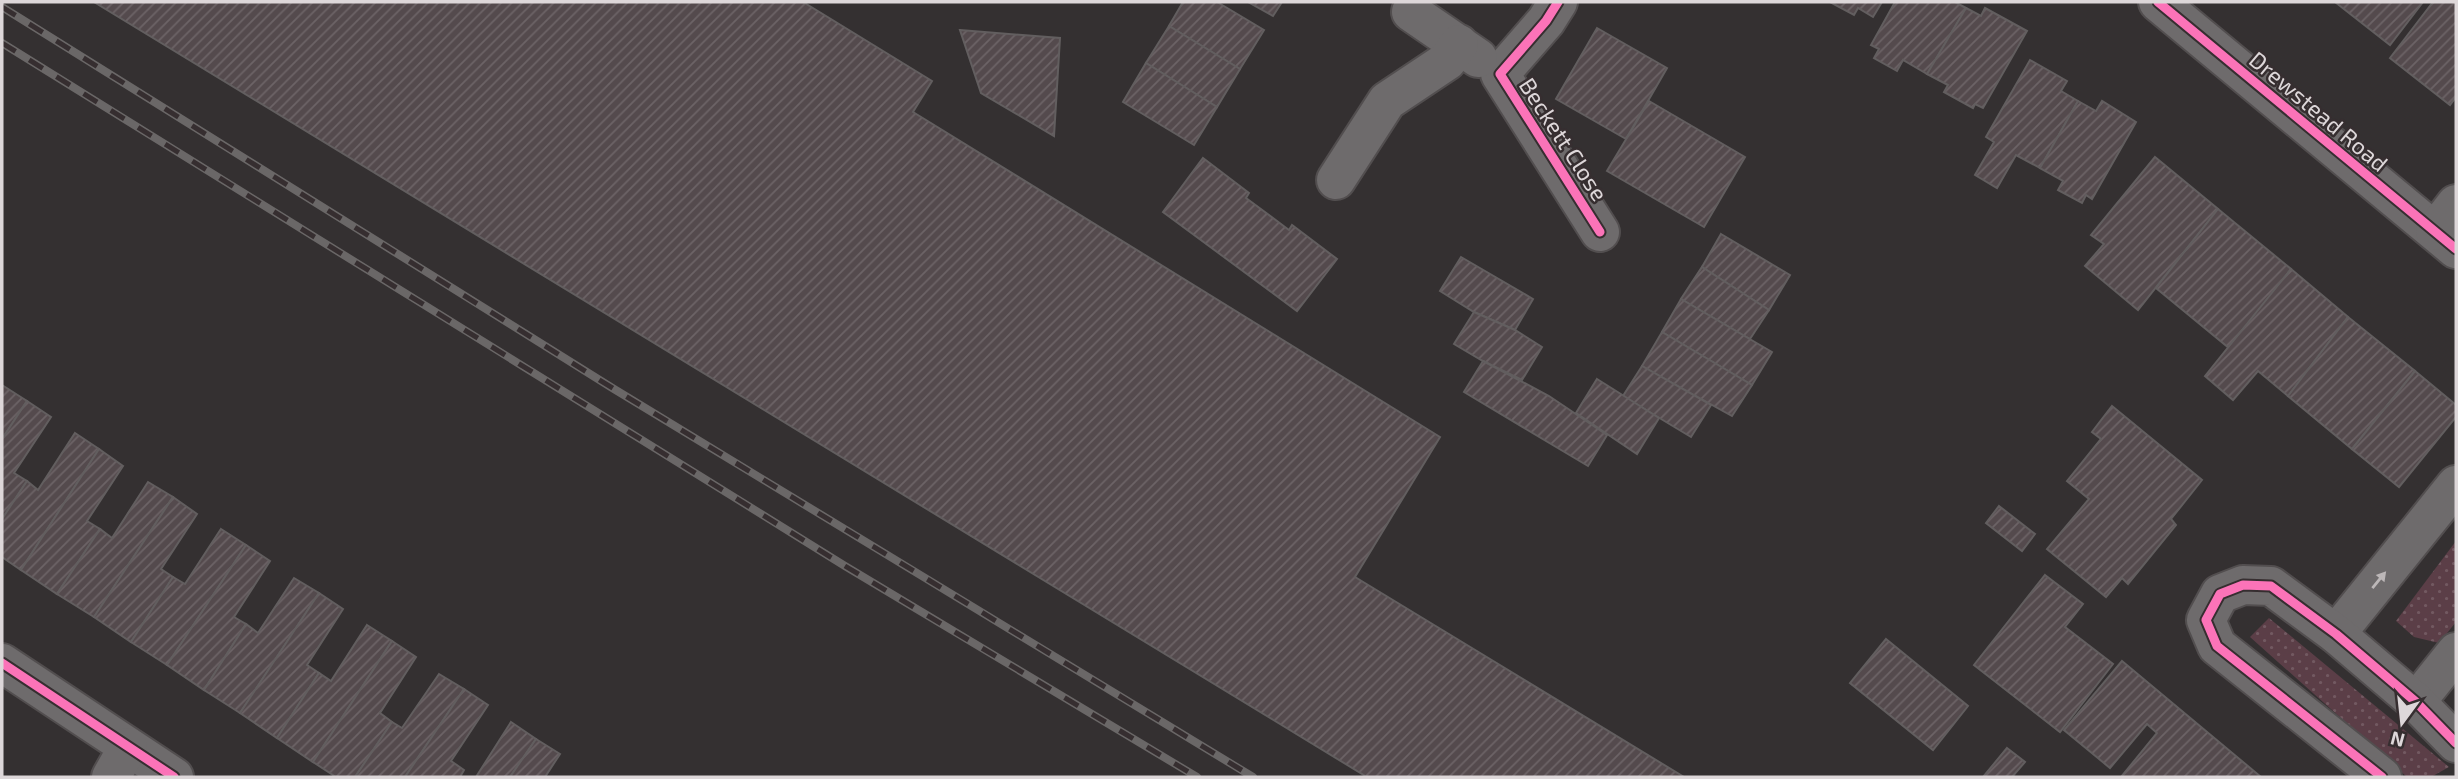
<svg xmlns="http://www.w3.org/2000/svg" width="2458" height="779" font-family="'Exo 2',sans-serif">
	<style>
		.grass { fill: url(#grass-dots) }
		.building { fill: url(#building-hatch); stroke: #625e5f; stroke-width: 2 }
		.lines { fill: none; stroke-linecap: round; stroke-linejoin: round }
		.minor-casing { stroke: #524e4f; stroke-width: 42 }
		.minor { stroke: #6e6b6c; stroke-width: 38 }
		.rail-casing { stroke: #6a6767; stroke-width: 8 }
		.rail { stroke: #362e30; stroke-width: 5; stroke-dasharray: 16; stroke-linecap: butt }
		.cycleway-casing { stroke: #362e30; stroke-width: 13 }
		.cycleway { stroke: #fb73b8; stroke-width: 9 }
		.oneway { fill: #bcb7b8 }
		.labels { text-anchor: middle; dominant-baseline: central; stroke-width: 5; stroke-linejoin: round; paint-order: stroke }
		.street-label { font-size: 23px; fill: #ddd7d9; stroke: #362e30 }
	</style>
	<defs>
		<pattern id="grass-dots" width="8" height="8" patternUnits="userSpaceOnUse" patternTransform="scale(1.75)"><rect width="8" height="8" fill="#5b3e47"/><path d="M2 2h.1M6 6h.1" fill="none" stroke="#725961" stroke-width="1.8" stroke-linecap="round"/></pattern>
		<pattern id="building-hatch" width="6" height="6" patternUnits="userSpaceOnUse" patternTransform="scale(1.75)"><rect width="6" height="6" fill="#544a4d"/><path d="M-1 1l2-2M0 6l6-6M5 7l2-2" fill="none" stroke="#6c6366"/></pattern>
	</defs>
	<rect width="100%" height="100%" fill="#343031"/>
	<g class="grass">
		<path d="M2456,541V622L2439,643L2414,637L2396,621Z"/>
		<path d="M2269,618L2449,767L2431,777H2407L2250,637Z"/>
	</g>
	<g class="building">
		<path d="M94,2H803L932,81L913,112L1440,437L1355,577L1684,777H1367Z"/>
		<path d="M1183,2H1217L1264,30L1240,69L1169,26Z"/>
		<path d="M1248,2H1282L1273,16Z"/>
		<path d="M1830,2H1882L1873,17L1858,8L1854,15Z"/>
		<path d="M1895,2H1955L1966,8L1927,74L1903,60L1897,71L1874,58L1879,49L1871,45Z"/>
		<path d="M2335,2H2423L2390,45Z"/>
		<path d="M2433,2H2456V97L2450,105L2390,58Z"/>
		<path d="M1966,8L1981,16L1985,8L2027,31L1983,108L1975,104L1973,108L1944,92L1948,85L1927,74Z"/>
		<path d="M1169,26L1240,69L1217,107L1146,63Z"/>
		<path d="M1597,28L1667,68L1626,139L1556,99Z"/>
		<path d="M960,30L1060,38L1054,136L981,93Z"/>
		<path d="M2030,60L2067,81L2061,91L2078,101L2040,168L2016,155L1997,188L1975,175L1994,142L1986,137Z"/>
		<path d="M1146,63L1217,107L1194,145L1123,102Z"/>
		<path d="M1649,101L1745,157L1704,227L1607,171Z"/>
		<path d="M2078,101L2096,111L2102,101L2136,122L2092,199L2086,195L2082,203L2058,190L2063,181L2040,168Z"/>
		<path d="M2155,157L2218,209L2138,310L2085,266L2104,244L2091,235Z"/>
		<path d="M1203,158L1249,193L1246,198L1289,230L1292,225L1337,259L1297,311L1163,212Z"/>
		<path d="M2218,209L2291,269L2229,348L2156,288Z"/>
		<path d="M1721,234L1790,275L1769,310L1702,267Z"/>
		<path d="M1461,257L1533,299L1515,330L1474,312L1440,291Z"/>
		<path d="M1702,267L1769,310L1750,339L1681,299Z"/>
		<path d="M2291,269L2348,317L2288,396L2258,371L2233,400L2205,376Z"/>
		<path d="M1681,299L1772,352L1752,385L1662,332Z"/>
		<path d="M1474,312L1515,330L1542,347L1522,380L1483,361L1454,344Z"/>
		<path d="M2348,317L2415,371L2352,449L2288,396Z"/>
		<path d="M1662,332L1752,385L1732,416L1642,366Z"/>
		<path d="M1483,361L1549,396L1607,435L1588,466L1464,392Z"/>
		<path d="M1642,366L1711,405L1691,437L1623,396Z"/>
		<path d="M2415,371L2456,405V417L2399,487L2352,449Z"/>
		<path d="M1597,379L1659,418L1637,454L1576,413Z"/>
		<path d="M2,385L27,401L2,439Z"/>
		<path d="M27,401L51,417L14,473L27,481L2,519V439Z"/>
		<path d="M2112,406L2202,480L2171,519L2176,525L2128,584L2122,578L2106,597L2047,549L2089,499L2067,481L2101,439L2092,432Z"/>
		<path d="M75,433L99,449L21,570L2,557V519L27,481L38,490Z"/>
		<path d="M99,449L123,466L87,521L100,529L57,594L21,570Z"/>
		<path d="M148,482L173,497L94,617L57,594L100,529L112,538Z"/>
		<path d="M173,497L197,514L161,569L173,577L131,642L94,617Z"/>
		<path d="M1999,506L2035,534L2022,551L1986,523Z"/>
		<path d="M221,529L246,545L167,665L131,642L173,577L185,584Z"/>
		<path d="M246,545L270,561L234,617L246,624L204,690L167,665Z"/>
		<path d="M2045,575L2083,604L2065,627L2113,664L2060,732L1974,665Z"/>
		<path d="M294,578L319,593L240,713L204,690L246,624L258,633Z"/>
		<path d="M319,593L343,609L307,665L319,673L277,738L240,713Z"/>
		<path d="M367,625L392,641L313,762L277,738L319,673L331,681Z"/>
		<path d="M1886,639L1968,706L1933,750L1850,683Z"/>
		<path d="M392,641L416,657L380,713L392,722L355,777H336L313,762Z"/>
		<path d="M2122,661L2261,777H2121L2157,733L2147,724L2110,768L2064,730Z"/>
		<path d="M439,674L464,689L405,777H355L392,722L402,728Z"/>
		<path d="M464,689L488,705L451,761L464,770L460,777H405Z"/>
		<path d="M511,722L536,739L510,777H476Z"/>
		<path d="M536,739L560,754L545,777H510Z"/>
		<path d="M2007,748L2025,762L2012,777H1983Z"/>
	</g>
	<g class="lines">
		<g class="minor-casing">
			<g id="minor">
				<path d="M1558,2L1546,21L1500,74L1600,232"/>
				<path d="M2158,2L2456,249"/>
				<path d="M1411,12L1478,58"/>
				<path d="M1336,180L1387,101L1447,61L1459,44"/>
				<path d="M2435,231L2456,204"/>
				<path d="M2336,634L2456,485"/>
				<path d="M2,663L174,777"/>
				<path d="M2416,702L2456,652"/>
				<path d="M111,777L128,747"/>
				<path d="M2382,777L2217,646L2206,620L2220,594L2243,585L2271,586L2336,634L2416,702L2456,743"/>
			</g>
		</g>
		<use href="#minor" class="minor"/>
		<g class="rail-casing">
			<g id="rail">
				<path d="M2,7L614,389L1253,777"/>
				<path d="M2,43L845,566L1197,777"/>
			</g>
		</g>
		<use href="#rail" class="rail"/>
		<g class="cycleway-casing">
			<g id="cycleway">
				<path d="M1558,2L1546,21L1500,74L1600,232"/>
				<path d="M2158,2L2456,249"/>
				<path d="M2,663L174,777"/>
				<path d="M2382,777L2217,646L2206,620L2220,594L2243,585L2271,586L2336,634L2416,702L2456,743"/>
			</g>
		</g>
		<use href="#cycleway" class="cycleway"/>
	</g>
	<defs><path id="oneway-solid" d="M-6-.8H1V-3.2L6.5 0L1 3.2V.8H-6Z" transform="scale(1.75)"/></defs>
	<use class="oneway" href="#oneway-solid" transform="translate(2379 580) rotate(-51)"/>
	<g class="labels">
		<g class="street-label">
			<text transform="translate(2319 111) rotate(40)">Drewstead Road</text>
			<text transform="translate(1564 139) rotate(57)">Beckett Close</text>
		</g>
	</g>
	<rect width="2458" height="779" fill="none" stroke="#ddd7d9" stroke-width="7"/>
	<g transform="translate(2402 723) rotate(195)" stroke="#362e30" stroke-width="5" paint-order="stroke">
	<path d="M0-5L12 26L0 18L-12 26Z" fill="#ddd7d9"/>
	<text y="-10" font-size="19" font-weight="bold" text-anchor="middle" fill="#ddd7d9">N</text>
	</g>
</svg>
